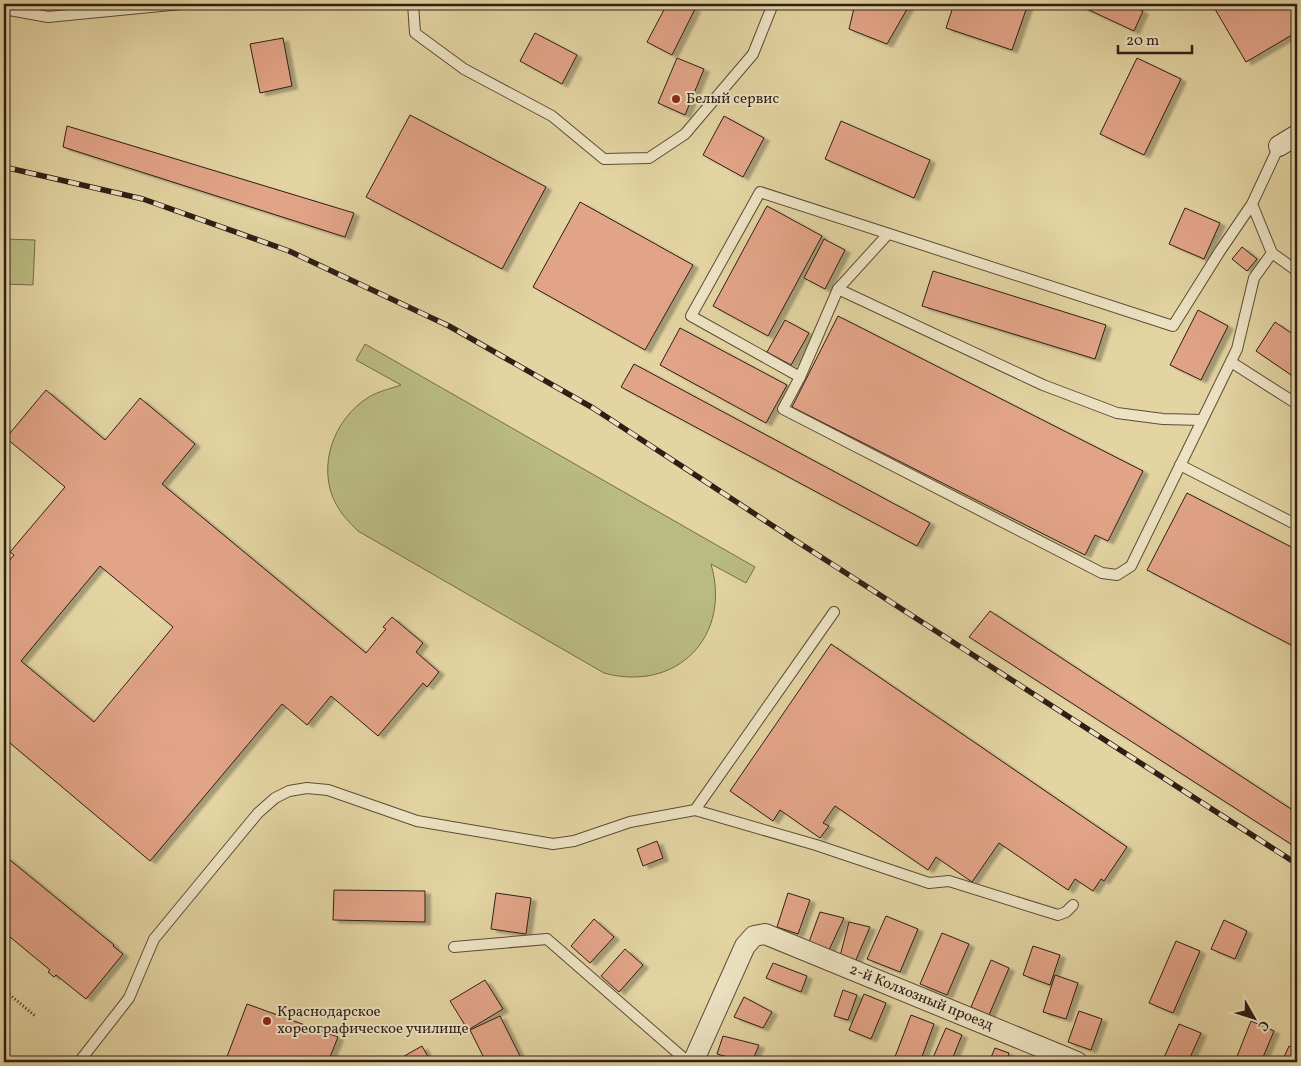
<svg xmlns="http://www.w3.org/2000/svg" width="1301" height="1066" font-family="Vollkorn,serif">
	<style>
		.green { fill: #b9bb81; stroke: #746c4c }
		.building { fill: #e2a487; stroke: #2f1e16; fill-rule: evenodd; filter: url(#shadow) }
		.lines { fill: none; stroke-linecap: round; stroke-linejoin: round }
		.lane-casing { stroke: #5c4c39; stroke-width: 12 }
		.street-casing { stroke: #5c4c39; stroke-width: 22 }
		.path { stroke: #2f1e16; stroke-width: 3; stroke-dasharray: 1 2.5; stroke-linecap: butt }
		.lane { stroke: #ede3c3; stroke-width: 10 }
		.street { stroke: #ede3c3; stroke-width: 20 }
		.rail-casing { stroke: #2f1e16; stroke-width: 5.5 }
		.rail { stroke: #ede3c3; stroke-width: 4; stroke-dasharray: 11; stroke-linecap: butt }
		.poi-dot { fill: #8f2418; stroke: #ede3c3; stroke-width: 2 }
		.labels { text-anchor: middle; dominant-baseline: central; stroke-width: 4; stroke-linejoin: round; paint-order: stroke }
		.poi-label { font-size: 15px; fill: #2f1e16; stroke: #ede3c3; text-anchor: start }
		.street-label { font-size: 15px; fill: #2f1e16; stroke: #ede3c3 }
	</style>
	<defs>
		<filter id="shadow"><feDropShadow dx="5.5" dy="3" stdDeviation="1" flood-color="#0004"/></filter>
	</defs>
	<rect width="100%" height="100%" fill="#e3d4a2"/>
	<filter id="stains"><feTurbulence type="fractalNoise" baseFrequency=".004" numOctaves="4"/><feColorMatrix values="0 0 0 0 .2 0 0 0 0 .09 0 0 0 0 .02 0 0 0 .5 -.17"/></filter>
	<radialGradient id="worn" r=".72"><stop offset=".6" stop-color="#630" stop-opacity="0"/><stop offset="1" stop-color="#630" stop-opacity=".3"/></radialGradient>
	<g class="green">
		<path d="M4,239L35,240L33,285L4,284Z"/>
		<path d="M365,344L755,567L746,583L711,564C732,636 677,693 604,673L358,531C349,522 342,515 336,504C316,467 334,418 369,397C379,391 390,389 401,385L356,360Z"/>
	</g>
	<g class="building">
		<path d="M667,4H685L695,9L672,55L647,42Z"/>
		<path d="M855,4H910L887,44L849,29Z"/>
		<path d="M954,4H1028L1012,50L946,28Z"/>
		<path d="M1076,4H1127L1143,11L1134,31Z"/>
		<path d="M1212,4H1297V32L1246,62Z"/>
		<path d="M535,33L577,55L562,84L520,61Z"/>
		<path d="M283,38L292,86L260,93L250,44Z"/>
		<path d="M677,58L704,69L685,115L658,103Z"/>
		<path d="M1137,58L1181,79L1144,155L1100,134Z"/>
		<path d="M410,115L546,187L502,269L366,197Z"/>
		<path d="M724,116L764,138L743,177L703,155Z"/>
		<path d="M841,121L930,160L914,198L825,159Z"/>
		<path d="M67,126L354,213L345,237L63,147Z"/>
		<path d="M580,202L693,265L645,350L533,287Z"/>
		<path d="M767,206L822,236L768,336L713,306Z"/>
		<path d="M1185,208L1220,223L1204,259L1169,244Z"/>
		<path d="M824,239L845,250L825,289L804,278Z"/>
		<path d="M1242,247L1257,259L1247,271L1232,259Z"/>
		<path d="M933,271L1106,325L1095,359L922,306Z"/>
		<path d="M1198,310L1228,326L1201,380L1170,365Z"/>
		<path d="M838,316L1143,471L1108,541L1095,535L1085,555L792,407Z"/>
		<path d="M785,320L809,333L791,365L767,352Z"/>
		<path d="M1275,322L1297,337V379L1256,351Z"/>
		<path d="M680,328L787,385L766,423L660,365Z"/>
		<path d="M634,364L930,523L917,546L621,387Z"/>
		<path d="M46,390L105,440L140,398L195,444L162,484L366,653L386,629L383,627L392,617L423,643L416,652L439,672L427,687L423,683L378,736L331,696L307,725L282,704L150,861L4,738V567L14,555L10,552L65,487L6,438ZM100,566L173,627L94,722L21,661Z"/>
		<path d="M1187,493L1297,550V648L1147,570Z"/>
		<path d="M990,611L1297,813V848L969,637Z"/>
		<path d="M831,644L1127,847L1104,881L1101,879L1093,891L1075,879L1068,890L999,843L972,882L936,857L928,870L835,806L823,823L829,826L820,838L780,810L773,821L730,791Z"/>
		<path d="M657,841L663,858L643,866L637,849Z"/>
		<path d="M5,856L114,945L113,946L123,954L86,999L56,975L54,977L48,972L50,970L4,932Z"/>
		<path d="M334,890L425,891V922L333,920Z"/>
		<path d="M496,893L531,898L526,934L491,929Z"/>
		<path d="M788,893L810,900L798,934L777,927Z"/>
		<path d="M820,912L844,918L828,952L809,942Z"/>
		<path d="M886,916L918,929L900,972L867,959Z"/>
		<path d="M594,919L614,937L590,963L571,946Z"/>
		<path d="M1224,920L1247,931L1235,959L1211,949Z"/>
		<path d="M849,922L870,927L855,962L840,956Z"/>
		<path d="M942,933L969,944L947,995L920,984Z"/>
		<path d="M1176,941L1200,951L1173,1013L1149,1003Z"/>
		<path d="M1033,946L1060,955L1050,985L1023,975Z"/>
		<path d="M625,949L643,965L619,992L601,976Z"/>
		<path d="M991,960L1009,968L989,1015L971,1007Z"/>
		<path d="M773,963L807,976L801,992L766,978Z"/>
		<path d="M1055,975L1078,983L1066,1019L1043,1012Z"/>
		<path d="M485,980L503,1009L468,1030L450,1001Z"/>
		<path d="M843,990L857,995L848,1020L834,1016Z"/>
		<path d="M864,994L886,1003L871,1039L849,1030Z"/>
		<path d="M744,997L772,1012L763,1028L734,1017Z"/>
		<path d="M247,1004L338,1037L328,1062H225Z"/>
		<path d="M1079,1011L1102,1019L1091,1050L1068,1042Z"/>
		<path d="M911,1015L934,1024L920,1062H893Z"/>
		<path d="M500,1016L523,1062H486L470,1030Z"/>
		<path d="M1251,1021L1274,1031L1261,1062H1243L1236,1059Z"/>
		<path d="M1179,1024L1201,1033L1188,1062H1162Z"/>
		<path d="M946,1028L962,1035L951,1062H931Z"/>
		<path d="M723,1036L759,1045L752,1062H745L717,1054Z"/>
		<path d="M422,1046L431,1062H401L399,1059Z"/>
		<path d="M1289,1046L1297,1050V1062H1282Z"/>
		<path d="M995,1048L1009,1053L1006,1062H989Z"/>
		<path d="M4,1055L25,1062H4Z"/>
	</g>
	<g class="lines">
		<g class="lane-casing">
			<g id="lane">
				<path d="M413,4L415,33L464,69L552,116L604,159L649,158L685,134L753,54L773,4"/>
				<path d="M4,9L48,17L181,4"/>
				<path d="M1252,204L1272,253L1254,278L1237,349L1131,566L1117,575L1102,573L783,409L800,377L691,316L760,192L1173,326L1220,251L1252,204L1279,146"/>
				<path d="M1272,253L1297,271"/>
				<path d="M838,289L1043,385L1117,413L1163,419L1202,420"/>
				<path d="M1231,362L1297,404"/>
				<path d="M800,377L838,289L888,234"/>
				<path d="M1180,465L1297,525"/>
				<path d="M695,810L816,845L929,883L949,881L1058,915L1066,912L1073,905"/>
				<path d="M454,947L547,939L688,1062"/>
				<path d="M79,1062L129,998L154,939L258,813L275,798L289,791L307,788L328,790L417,821L553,844L574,841L630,822L695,810L834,612"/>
			</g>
		</g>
		<g class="street-casing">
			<g id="street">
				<path d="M1279,146L1297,135"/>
				<path d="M693,1062L745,946L754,936L765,934L1077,1062"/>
			</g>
		</g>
		<path class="path" d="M4,990L35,1016"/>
		<use href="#lane" class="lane"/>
		<use href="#street" class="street"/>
		<g class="rail-casing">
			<path id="rail" d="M4,167L143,199L289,251L449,326L593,408L790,537L1297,864"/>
		</g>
		<use href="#rail" class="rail"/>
	</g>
	<g class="poi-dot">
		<circle cx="676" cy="99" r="5"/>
		<circle cx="267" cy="1021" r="5"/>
	</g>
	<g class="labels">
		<g class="poi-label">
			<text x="686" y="99">Белый сервис</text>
			<text x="277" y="1012">Краснодарское<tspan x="277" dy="17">хореографическое училище</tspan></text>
		</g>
		<g class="street-label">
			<text transform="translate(921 998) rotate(22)">2-й Колхозный проезд</text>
		</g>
	</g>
	<rect width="1301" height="1066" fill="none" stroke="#e3d4a2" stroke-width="20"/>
	<rect x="5" y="5" width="1291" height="1056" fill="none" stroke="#2f1e16" stroke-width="2.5"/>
	<rect x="10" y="10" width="1281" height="1046" fill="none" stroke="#2f1e16"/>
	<g transform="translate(1254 1018) rotate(129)" stroke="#ede3c3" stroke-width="4" paint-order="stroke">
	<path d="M0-4L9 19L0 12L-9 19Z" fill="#2f1e16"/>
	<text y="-8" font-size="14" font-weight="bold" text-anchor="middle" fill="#2f1e16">С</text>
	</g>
	<path d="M1118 45v8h74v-8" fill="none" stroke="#2f1e16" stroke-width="2.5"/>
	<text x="1126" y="45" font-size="15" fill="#2f1e16" stroke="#ede3c3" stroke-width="4" paint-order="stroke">20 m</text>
	<rect width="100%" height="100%" filter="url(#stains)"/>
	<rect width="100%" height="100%" fill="url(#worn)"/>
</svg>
